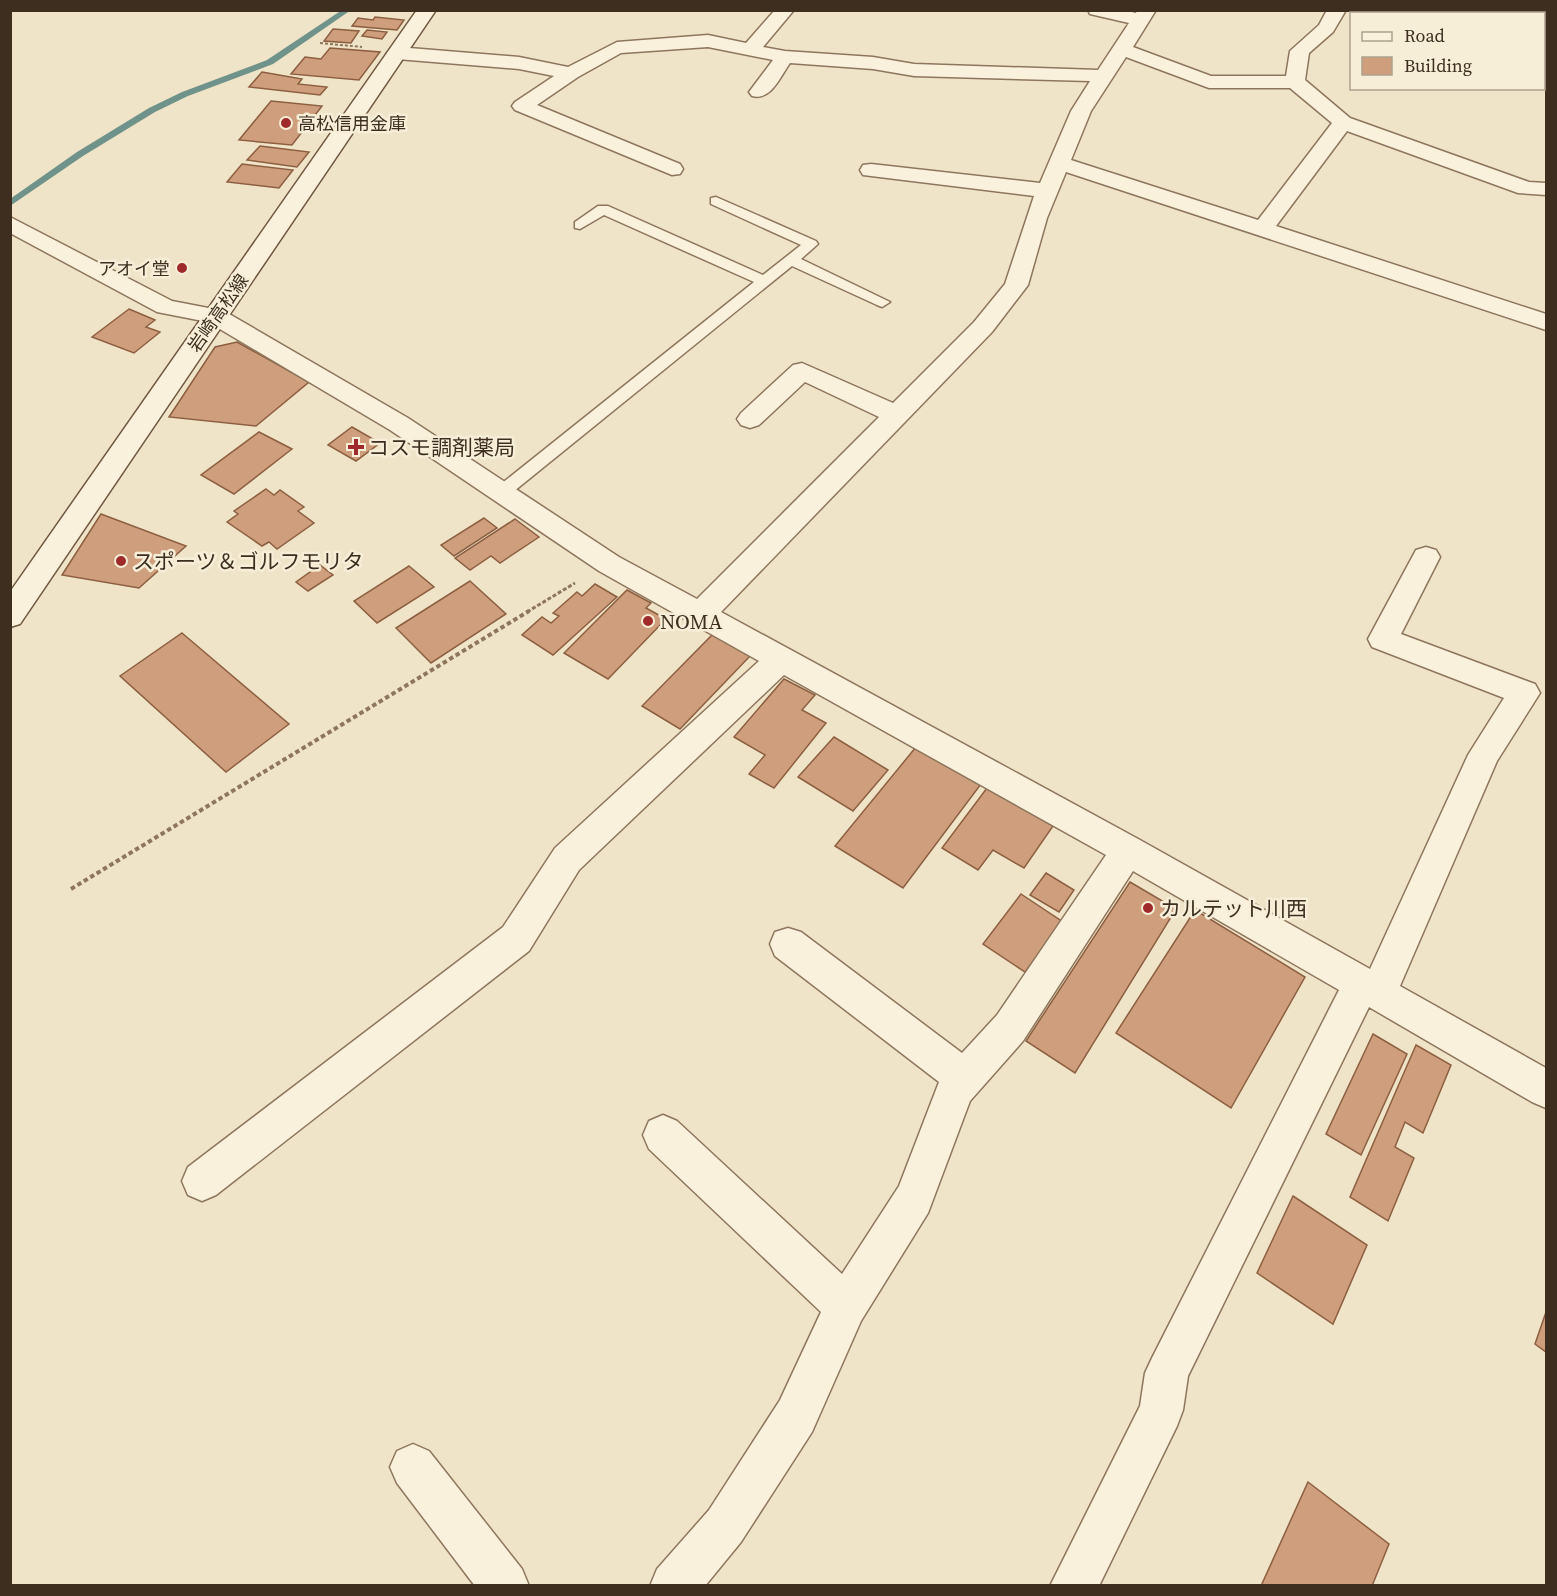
<svg xmlns="http://www.w3.org/2000/svg" width="1557" height="1596" font-family="'Source Serif 4','Noto Sans JP',serif">
	<style>
		.lines { fill: none; stroke-linecap: round; stroke-linejoin: round }
		.stream { fill: #6f938a; fill-rule: evenodd }
		.building { fill: #cf9f7d; stroke: #8d5f41; stroke-width: 1.5 }
		.service-casing { stroke: #8d765c; stroke-width: 3 }
		.minor-casing { stroke: #8d765c; stroke-width: 3 }
		.secondary-casing { stroke: #6f573f; stroke-width: 3 }
		.path-far2 { stroke: #8d765c; stroke-width: 2; stroke-dasharray: 3 2; stroke-linecap: butt }
		.path-far1 { stroke: #8d765c; stroke-width: 3; stroke-dasharray: 4 2; stroke-linecap: butt }
		.path { stroke: #8d765c; stroke-width: 4; stroke-dasharray: 4.5 3; stroke-linecap: butt }
		.service { fill: #faf1dc; fill-rule: evenodd }
		.minor { fill: #faf1dc; fill-rule: evenodd }
		.secondary { fill: #faf1dc; fill-rule: evenodd }
		.poi-dot { fill: #9e2a2b; stroke: #f7eed8; stroke-width: 2 }
		.labels { text-anchor: middle; dominant-baseline: central; stroke-width: 5; stroke-linejoin: round; paint-order: stroke }
		.far-poi-label { font-size: 18px; fill: #3d2e20; stroke: #f7eed8; text-anchor: start }
		.far-street-label { font-size: 18px; fill: #3d2e20; stroke: #f7eed8 }
		.poi-label { font-size: 21px; fill: #3d2e20; stroke: #f7eed8; text-anchor: start }
	</style>
	<rect width="100%" height="100%" fill="#f0e4c8"/>
	<g class="lines">
		<path class="stream" d="M342,10H351L273,64L188,96L155,112L83,156L10,206V199L77,152L149,108L182,92L267,60Z"/>
	</g>
	<g class="building">
		<path d="M375,17L404,20L397,30L352,26L358,18L373,20Z"/>
		<path d="M333,29L359,31L351,43L324,41Z"/>
		<path d="M367,30L387,32L382,39L362,36Z"/>
		<path d="M330,48L380,52L359,80L291,74L305,57L321,59Z"/>
		<path d="M262,72L302,79L298,84L327,87L320,95L249,87Z"/>
		<path d="M271,101L322,106L292,145L239,140Z"/>
		<path d="M260,146L309,152L297,167L247,160Z"/>
		<path d="M242,164L293,170L279,188L227,182Z"/>
		<path d="M129,309L155,320L146,327L160,332L134,353L92,337Z"/>
		<path d="M237,342L309,382L256,426L169,417L215,347Z"/>
		<path d="M352,427L380,443L356,461L328,445Z"/>
		<path d="M259,432L292,449L234,494L201,475Z"/>
		<path d="M266,489L274,495L280,490L304,507L298,511L314,523L277,549L269,542L262,546L227,522L238,514L234,511Z"/>
		<path d="M101,514L186,546L139,588L62,575Z"/>
		<path d="M484,518L497,528L454,556L441,545Z"/>
		<path d="M515,519L539,537L500,563L491,556L470,570L455,558Z"/>
		<path d="M320,565L333,575L308,591L296,582Z"/>
		<path d="M409,566L434,587L377,623L354,601Z"/>
		<path d="M470,581L506,614L431,663L396,628Z"/>
		<path d="M595,584L617,597L553,655L522,635L542,617L551,623L559,616L553,613L577,592L582,596Z"/>
		<path d="M627,590L651,603L646,608L666,619L608,679L564,653Z"/>
		<path d="M182,633L289,724L226,772L120,676Z"/>
		<path d="M713,634L751,655L680,729L642,706Z"/>
		<path d="M784,679L815,695L802,710L826,723L774,788L749,774L765,755L734,737Z"/>
		<path d="M834,737L888,770L853,811L798,777Z"/>
		<path d="M916,747L981,784L903,888L835,846Z"/>
		<path d="M987,788L1053,826L1024,868L993,850L978,870L942,848Z"/>
		<path d="M1046,873L1074,890L1059,912L1030,895Z"/>
		<path d="M1130,882L1176,909L1075,1073L1026,1041Z"/>
		<path d="M1021,894L1063,922L1025,972L983,944Z"/>
		<path d="M1195,910L1305,977L1231,1108L1116,1033Z"/>
		<path d="M1373,1034L1407,1054L1361,1155L1326,1134Z"/>
		<path d="M1416,1045L1451,1065L1423,1133L1405,1122L1395,1147L1414,1158L1388,1221L1350,1197Z"/>
		<path d="M1293,1196L1367,1245L1333,1324L1257,1273Z"/>
		<path d="M1546,1312V1352L1535,1344Z"/>
		<path d="M1308,1482L1389,1544L1372,1586H1261Z"/>
	</g>
	<g class="lines">
		<g class="service-casing">
			<path id="service" d="M716,197L816,241L818,244L801,259L890,302L882,307L877,305L792,266L508,496H496L493,492L496,488L754,282L604,215L580,229L575,228V222L598,206H608L763,275L801,245L711,204V198Z"/>
		</g>
		<g class="minor-casing">
			<g id="minor">
				<path d="M775,10H794L763,47L785,51L873,57L914,64L1098,70L1129,23L1090,14L1088,10H1123L1136,13L1137,10H1156L1133,47L1211,76H1286L1290,51L1319,25L1327,10H1346L1333,32L1309,53L1305,80L1350,118L1529,182L1546,183V195L1518,193L1347,131L1276,226L1546,314V330L1066,172L1047,218L1028,285L992,332L721,612L1140,840L1370,969L1468,755L1504,698L1372,647L1368,639L1416,550L1426,547L1436,550L1440,557L1401,634L1535,684L1540,693L1497,761L1400,986L1546,1068V1108L1532,1102L1369,1007L1188,1376L1183,1410L1177,1426L1099,1586H1050L1140,1406L1145,1373L1152,1358L1339,990L1133,871L1023,1041L970,1101L928,1213L861,1321L812,1432L741,1542L705,1586H650L657,1569L709,1510L780,1400L821,1312L649,1149L643,1135L649,1121L663,1115L677,1121L842,1274L899,1186L939,1082L775,956L770,944L775,932L788,928L801,932L962,1053L997,1015L1106,855L784,675L579,870L529,951L216,1195L202,1201L188,1195L182,1181L188,1167L503,927L555,848L759,661L599,571L390,430L208,322L157,312L10,233V217L172,301L224,311L408,418L619,557L697,599L879,417L805,382L759,425L750,428L741,425L737,419L741,413L793,365L802,363L893,403L974,322L1005,284L1034,196L871,176L863,175L860,170L863,165L871,164L1040,183L1071,111L1090,81L914,76L873,69L790,63C780,77 771,101 752,96L749,92L773,60L708,47L621,53L578,77L537,105L680,164L683,169L680,174L672,175L515,110L512,106L515,102L554,76L519,69L397,59L387,53L397,47L519,57L568,67L617,42L708,35L746,43ZM1126,57L1209,88H1290L1332,123L1258,220L1071,160L1091,111Z"/>
				<path d="M1473,10H1503L1505,14H1475Z"/>
				<rect x="1544" y="16" width="2" height="12"/>
				<path d="M413,1444L429,1451L522,1569L529,1586H475L397,1483L390,1467L397,1451Z"/>
			</g>
		</g>
		<g class="secondary-casing">
			<path id="secondary" d="M417,10H436L20,624L10,627V592Z"/>
		</g>
		<path class="path-far2" d="M320,43L362,47"/>
		<path class="path-far1" d="M527,612L575,583"/>
		<path class="path" d="M71,889L529,611"/>
		<use href="#service" class="service"/>
		<use href="#minor" class="minor"/>
		<use href="#secondary" class="secondary"/>
	</g>
	<g class="poi-dot">
		<circle cx="286" cy="123" r="6"/>
		<circle cx="182" cy="268" r="6"/>
		<path d="M353 438h6v6h6v6h-6v6h-6v-6h-6v-6h6z"/>
		<circle cx="121" cy="561" r="6"/>
		<circle cx="648" cy="621" r="6"/>
		<circle cx="1148" cy="908" r="6"/>
	</g>
	<g class="labels">
		<g class="far-poi-label">
			<text x="298" y="123">高松信用金庫</text>
			<text x="170" y="268" text-anchor="end">アオイ堂</text>
		</g>
		<g class="far-street-label">
			<text transform="translate(218 313) rotate(-55)">岩崎高松線</text>
		</g>
		<g class="poi-label">
			<text x="368" y="447">コスモ調剤薬局</text>
			<text x="133" y="561">スポーツ＆ゴルフモリタ</text>
			<text x="660" y="621">NOMA</text>
			<text x="1160" y="908">カルテット川西</text>
		</g>
	</g>
	<rect width="1557" height="1596" fill="none" stroke="#3d2e20" stroke-width="24"/>
	<rect x="1350" y="12" width="195" height="78" fill="#f7eed8" stroke="#ada18e" stroke-width="1.5"/>
	<rect x="1362" y="32" width="30" height="9" fill="#faf1dc" stroke="#ada18e" stroke-width="1.5"/>
	<text x="1404" y="42" font-size="18" fill="#3d2e20">Road</text>
	<rect x="1362" y="57" width="30" height="18" fill="#cf9f7d" stroke="#ada18e" stroke-width="1.5"/>
	<text x="1404" y="72" font-size="18" fill="#3d2e20">Building</text>
</svg>
